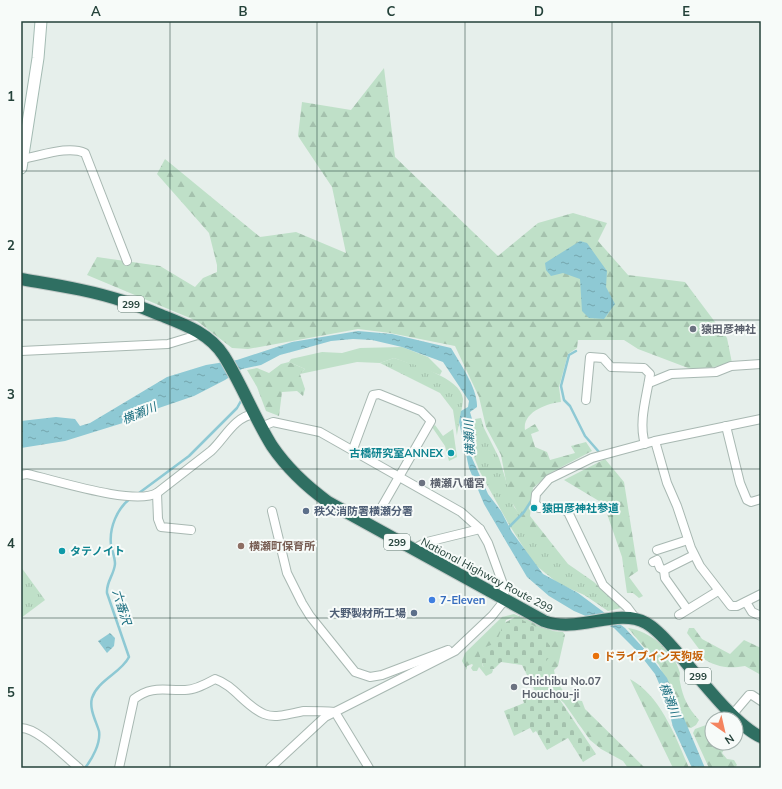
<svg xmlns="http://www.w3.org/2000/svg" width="782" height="789" font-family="Mulish,'Noto Sans JP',sans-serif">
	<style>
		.green { fill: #bfe0c8 }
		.forest { fill: url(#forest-firs) }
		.cemetery { fill: url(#cemetery-stones) }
		.park { fill: url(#park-tufts) }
		.water { fill: url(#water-ripples) }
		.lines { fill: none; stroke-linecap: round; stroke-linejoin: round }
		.stream { stroke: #8ec9d4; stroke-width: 2.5 }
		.street-casing { stroke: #a8b8b2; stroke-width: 10 }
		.secondary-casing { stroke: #a4bbb3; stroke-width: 13 }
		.highway-casing { stroke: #c2cac8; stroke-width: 14 }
		.street { stroke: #fff; stroke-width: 8 }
		.secondary { stroke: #fff; stroke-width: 11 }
		.highway { stroke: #2f6f62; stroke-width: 12 }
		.grid { fill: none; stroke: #24423a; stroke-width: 1; stroke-opacity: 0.55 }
		.worship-dot { fill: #6b7280; stroke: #f7fbf9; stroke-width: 1.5 }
		.culture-dot { fill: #0f9aa8; stroke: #f7fbf9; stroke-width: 1.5 }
		.service-dot { fill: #5c6f8a; stroke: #f7fbf9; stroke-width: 1.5 }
		.education-dot { fill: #8d6e63; stroke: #f7fbf9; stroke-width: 1.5 }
		.shop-dot { fill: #3f7fe0; stroke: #f7fbf9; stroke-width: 1.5 }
		.food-dot { fill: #e8710a; stroke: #f7fbf9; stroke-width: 1.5 }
		.labels { text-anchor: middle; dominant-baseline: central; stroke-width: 4; stroke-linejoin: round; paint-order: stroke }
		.shield { fill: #f7fbf9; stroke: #637a73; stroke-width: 1 }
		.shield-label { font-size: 10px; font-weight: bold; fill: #24423a }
		.worship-label { font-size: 11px; font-weight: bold; fill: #5b616d; stroke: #f7fbf9; text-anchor: start }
		.culture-label { font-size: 11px; font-weight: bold; fill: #0d838f; stroke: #f7fbf9; text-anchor: start }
		.service-label { font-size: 11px; font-weight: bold; fill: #4e5e75; stroke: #f7fbf9; text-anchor: start }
		.education-label { font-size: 11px; font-weight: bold; fill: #785e54; stroke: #f7fbf9; text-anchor: start }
		.street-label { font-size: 11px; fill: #24423a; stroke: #f7fbf9 }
		.shop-label { font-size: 11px; font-weight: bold; fill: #366cbe; stroke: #f7fbf9; text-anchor: start }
		.food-label { font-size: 11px; font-weight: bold; fill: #c56008; stroke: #f7fbf9; text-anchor: start }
		.water-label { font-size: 12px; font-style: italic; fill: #1c6f80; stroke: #f7fbf9 }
		.neatline { fill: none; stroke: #24423a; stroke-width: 1.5 }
		.grid-label { font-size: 13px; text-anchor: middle; font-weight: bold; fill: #24423a }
	</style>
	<defs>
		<pattern id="forest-firs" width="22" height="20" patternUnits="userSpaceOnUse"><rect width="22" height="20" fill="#bfe0c8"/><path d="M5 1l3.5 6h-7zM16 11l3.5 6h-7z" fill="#a4c1ad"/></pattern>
		<pattern id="cemetery-stones" width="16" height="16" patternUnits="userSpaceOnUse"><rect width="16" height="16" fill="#bfe0c8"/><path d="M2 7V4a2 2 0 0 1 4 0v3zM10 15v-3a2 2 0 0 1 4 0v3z" fill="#a4c1ad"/></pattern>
		<pattern id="park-tufts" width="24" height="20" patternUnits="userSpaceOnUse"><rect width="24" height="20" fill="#bfe0c8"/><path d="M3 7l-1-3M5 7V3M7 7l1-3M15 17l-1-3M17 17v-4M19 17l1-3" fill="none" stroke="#a4c1ad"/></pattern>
		<pattern id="water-ripples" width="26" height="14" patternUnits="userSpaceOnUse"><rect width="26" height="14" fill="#8ec9d4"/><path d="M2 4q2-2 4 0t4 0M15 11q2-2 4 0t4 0" fill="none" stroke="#74a5ad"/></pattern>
	</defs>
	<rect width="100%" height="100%" fill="#e6efeb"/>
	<g class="green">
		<path d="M402,347L428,357L442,371L440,375L394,358L380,363L357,362L300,374L305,369L289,362L291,359L322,352L342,353L360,348Z"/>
		<path d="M435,425L443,436L453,429L457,457L449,461L445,446L432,427Z"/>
	</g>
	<g class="forest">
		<path d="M384,68L395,157L498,256L538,223L573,213L607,223L598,241L628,275L685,282L727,338L732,363L696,371L638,349L624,340H578L577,348L568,354L559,387L561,402C548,403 522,412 525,430L535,424L539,431L531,434L535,447L547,452L550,460L575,453L571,446L586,442L592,451L550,473L533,488L530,516L568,564L594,582L621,608L608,611L580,592L536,544L509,497L501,455L486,427L479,397L455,346L390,333L358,329L248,349L232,348L197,321L87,275L97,257L160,266L195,287L203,278L217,272V265L209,233L157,174L165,159L260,237L296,232L346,253L332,187L298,136L302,102L351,110Z"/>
		<path d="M289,362L305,369L300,374L305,389L303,396L297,391L282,392L279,416L266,411L257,387L247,370L257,368L269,373L281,364Z"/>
		<path d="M605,459L624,482L638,571L629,577L643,596L639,598L633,593H627L622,557L605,508L599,501L564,480Z"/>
		<path d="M514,614L553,631L563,632L565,635L558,666L554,670C555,681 563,692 572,700L582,701L585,709L645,768H628L623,761L601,749L590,740L564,703L555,695L541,664L531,626L513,617L506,620L496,648L482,663L483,667H491L493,670L492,673L486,676L479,667L477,671H473L471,668L473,665L472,664L467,666V670L462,661L465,653L502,617Z"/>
		<path d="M628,628C649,631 674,650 680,673C680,675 679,679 680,682C683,698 688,708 699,720L696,725L691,728L684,727L659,665Z"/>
		<path d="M689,628H694L702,639L730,654L744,640L761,648V675L745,666C728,669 715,667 701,657L699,649L687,633Z"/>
		<path d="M630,679C660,695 676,737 689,768H673Z"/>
		<path d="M712,720V743H728L722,753L727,759L734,760L737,765L734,768H709L693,733L695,729L706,725Z"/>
	</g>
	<path class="cemetery" d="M516,617L553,635L547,642L551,647L547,651L551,655L543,665L554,691L596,754L583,762L568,738L547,750L536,731L533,733L530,728L514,736L504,711L524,703L522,697L533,691L534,689L522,665L501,662L494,669H484L478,650L496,643L504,623Z"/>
	<g class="park">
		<path d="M394,358C411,364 461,377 463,399C463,405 458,428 457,436L453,410L440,393L380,363Z"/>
		<path d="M481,418L484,428L499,458L514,507L559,562L605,594L619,607L608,610L589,597L559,584L534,564L508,523L480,472L474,457L471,437V427L475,419Z"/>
		<path d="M21,567L45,600L21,618Z"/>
	</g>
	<g class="water">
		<path d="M580,241L587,243L607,271L606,287L615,304L604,319L589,318L582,311L580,279L563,273L551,276L546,270L545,263Z"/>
		<path d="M358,331L392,334L451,348C460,363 478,389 477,407L470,412L472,419L470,427L472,458L488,494L501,511L512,532L543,574L578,593L625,628L647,652L667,678L705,768H692L673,727L666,700L655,674L637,651L614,628L574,611L549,596L527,577L484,504L469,468L459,422L461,411L468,407L469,401L443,362L402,347L372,340L353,339L331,341L306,348L280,355L261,365L242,369L225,380L194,396L153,410L126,422L65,441L21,448V421L56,417L75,419L80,426L90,423L167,377L206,365L237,360L292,342Z"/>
		<path d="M110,633L115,638L114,646L107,653L98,641Z"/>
	</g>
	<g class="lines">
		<g class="stream">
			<path d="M576,351L569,355L561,386L564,400L570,406L585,436L599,452"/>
			<path d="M139,493L189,456L237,408L242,399"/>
			<path d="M508,528L524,512L533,498"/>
			<path d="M85,768C92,759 101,743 99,731C96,721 89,709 92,698C98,680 121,673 129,657L107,593C106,582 114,575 115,564C115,557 112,551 111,545C109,528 117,508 131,498"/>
		</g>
		<g class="street-casing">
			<g id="street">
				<path d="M22,159C41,156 68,145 85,153L127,261"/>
				<path d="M21,351L168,344L201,334"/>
				<path d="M649,383L671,374L716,372L731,366L761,364"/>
				<path d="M586,400L590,357L603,358L611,367L644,368L650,374C647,396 638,422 645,444"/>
				<path d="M726,426L740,483L747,500L751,502L761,499"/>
				<path d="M261,427L273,422L320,432L461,512L480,529L488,543L504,587V601L492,616L455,651L325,717L270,768"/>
				<path d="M655,441L667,483L677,506L691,548L700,566L731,606H737L761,594"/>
				<path d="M353,449L373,395L379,394L421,411L431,421L380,510"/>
				<path d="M21,475L27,474C55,480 134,506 157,493C175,479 193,465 211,451C225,438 234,417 254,414"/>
				<path d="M157,493L158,519L161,527L191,530"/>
				<path d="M272,511L287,573L302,603L310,616L355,672L370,677L382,675L448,650"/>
				<path d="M657,550L688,540"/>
				<path d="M415,551L419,546L427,542L480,529"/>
				<path d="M653,562L657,560L660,568L664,570L694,555"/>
				<path d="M664,570L665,578L687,609"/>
				<path d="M746,602L752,612L761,616"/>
				<path d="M679,615L718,591"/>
				<path d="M636,619L627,607L603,585L568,512C558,506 550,506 539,508L535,503L536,494L549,479L592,458L655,441L761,419"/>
				<path d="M335,712L369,768"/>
				<path d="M732,715L749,695H752L761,701"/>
				<path d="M21,728C38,728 65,757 79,768"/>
				<path d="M119,768L134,699C152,685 165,691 185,690C195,690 206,684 215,679C234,685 245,706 264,714C276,719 292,713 304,711C314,711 324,711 335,712"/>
			</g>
		</g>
		<g class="secondary-casing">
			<path id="secondary" d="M21,168L38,58L41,21"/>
		</g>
		<g class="highway-casing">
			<path id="highway" d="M21,279C55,285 90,290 123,301C137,305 150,311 163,316C186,325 210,334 224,356C242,385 254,417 272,446C287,468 306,486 328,502L544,621C578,634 617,607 646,623C657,629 667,641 675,650C696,673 734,725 761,737"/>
		</g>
		<use href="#street" class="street"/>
		<use href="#secondary" class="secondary"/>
		<use href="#highway" class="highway"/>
	</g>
	<path class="grid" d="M170,21V768M317,21V768M465,21V768M612,21V768M21,171H761M21,320H761M21,469H761M21,618H761"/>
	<g class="worship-dot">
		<circle cx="693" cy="329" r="4"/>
		<circle cx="422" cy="483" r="4"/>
		<circle cx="514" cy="687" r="4"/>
	</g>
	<g class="culture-dot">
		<circle cx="451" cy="453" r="4"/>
		<circle cx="534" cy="508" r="4"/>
		<circle cx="62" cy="551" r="4"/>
	</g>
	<g class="service-dot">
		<circle cx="306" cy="511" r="4"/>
		<circle cx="414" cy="613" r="4"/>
	</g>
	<circle class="education-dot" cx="241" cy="546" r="4"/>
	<circle class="shop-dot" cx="432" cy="600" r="4"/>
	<circle class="food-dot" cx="596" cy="656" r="4"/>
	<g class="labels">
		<g class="shield">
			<rect x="118" y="296" width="26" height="16" rx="3"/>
			<rect x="384" y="534" width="26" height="16" rx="3"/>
			<rect x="685" y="668" width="26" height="16" rx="3"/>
		</g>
		<g class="shield-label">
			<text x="131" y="304">299</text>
			<text x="397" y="542">299</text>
			<text x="698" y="676">299</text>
		</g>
		<g class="worship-label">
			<text x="701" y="329">猿田彦神社</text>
			<text x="430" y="483">横瀬八幡宮</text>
			<text x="522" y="681">Chichibu No.07<tspan x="522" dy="13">Houchou-ji</tspan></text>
		</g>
		<g class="culture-label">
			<text x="443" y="453" text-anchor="end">古橋研究室ANNEX</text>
			<text x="542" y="508">猿田彦神社参道</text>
			<text x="70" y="551">タテノイト</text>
		</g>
		<g class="service-label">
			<text x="314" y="511">秩父消防署横瀬分署</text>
			<text x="406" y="613" text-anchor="end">大野製材所工場</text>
		</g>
		<g class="education-label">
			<text x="249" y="546">横瀬町保育所</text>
		</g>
		<g class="street-label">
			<text transform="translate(487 575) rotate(28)">National Highway Route 299</text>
		</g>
		<g class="shop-label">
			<text x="440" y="600">7-Eleven</text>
		</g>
		<g class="food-label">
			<text x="604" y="656">ドライブイン天狗坂</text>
		</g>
		<g class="water-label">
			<text transform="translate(139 413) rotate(-23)">横瀬川</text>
			<text transform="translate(469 438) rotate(-93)">横瀬川</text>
			<text transform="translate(122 607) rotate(73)">六番沢</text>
			<text transform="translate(670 700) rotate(69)">横瀬川</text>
		</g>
	</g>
	<rect width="782" height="789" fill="none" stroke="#f7fbf9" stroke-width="44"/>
	<g transform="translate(724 731) rotate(146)"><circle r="19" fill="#f7fbf9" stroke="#a3b1ad"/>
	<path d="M0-3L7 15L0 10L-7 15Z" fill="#f4845f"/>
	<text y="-6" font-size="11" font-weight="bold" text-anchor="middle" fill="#24423a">N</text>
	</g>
	<rect x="22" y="22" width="738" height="745" class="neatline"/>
	<g class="grid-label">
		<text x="96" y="16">A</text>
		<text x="243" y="16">B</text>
		<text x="391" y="16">C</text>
		<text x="539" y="16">D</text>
		<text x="686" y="16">E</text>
		<text x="11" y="101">1</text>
		<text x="11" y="250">2</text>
		<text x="11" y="399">3</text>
		<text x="11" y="548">4</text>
		<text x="11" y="697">5</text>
	</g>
</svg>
